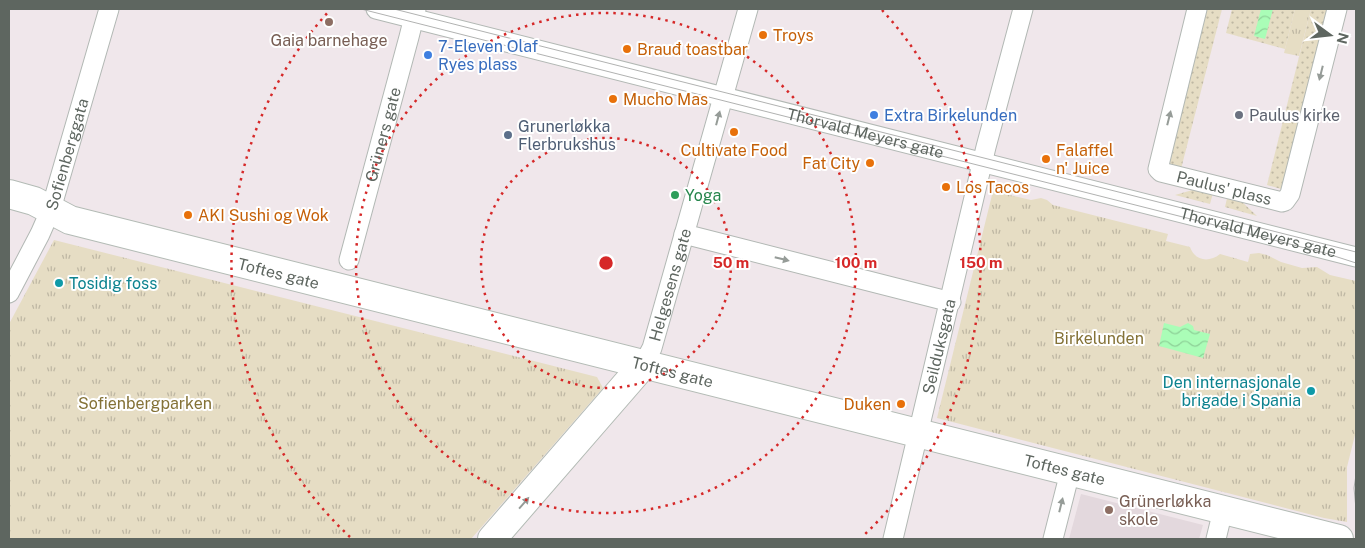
<svg xmlns="http://www.w3.org/2000/svg" width="1365" height="548" font-family="'Public Sans',sans-serif">
	<style>
		.education { fill: #e3d8dd }
		.grass { fill: url(#grass-dots) }
		.park { fill: url(#park-tufts) }
		.water { fill: url(#water-waves) }
		.lines { fill: none; stroke-linecap: round; stroke-linejoin: round }
		.street-casing { stroke: #b2b8b4; stroke-width: 21 }
		.secondary-casing { stroke: #b3bbb5; stroke-width: 30 }
		.street { stroke: #fff; stroke-width: 19 }
		.secondary { stroke: #fff; stroke-width: 28 }
		.tram { stroke: #b1b2b1; stroke-width: 1 }
		.oneway { fill: #969c98 }
		.ring { fill: none; stroke: #d62828; stroke-width: 2.5; stroke-dasharray: 2.5 5 }
		.education-dot { fill: #8d6e63; stroke: #fff; stroke-width: 2 }
		.food-dot { fill: #e8710a; stroke: #fff; stroke-width: 2 }
		.shop-dot { fill: #3f7fe0; stroke: #fff; stroke-width: 2 }
		.worship-dot { fill: #6b7280; stroke: #fff; stroke-width: 2 }
		.service-dot { fill: #5c6f8a; stroke: #fff; stroke-width: 2 }
		.leisure-dot { fill: #2e9e5b; stroke: #fff; stroke-width: 2 }
		.culture-dot { fill: #0f9aa8; stroke: #fff; stroke-width: 2 }
		.labels { text-anchor: middle; dominant-baseline: central; stroke-width: 4; stroke-linejoin: round; paint-order: stroke }
		.food-label { font-size: 16px; fill: #c56008; stroke: #fff; text-anchor: start }
		.education-label { font-size: 16px; fill: #785e54; stroke: #fff }
		.shop-label { font-size: 16px; fill: #366cbe; stroke: #fff; text-anchor: start }
		.worship-label { font-size: 16px; fill: #5b616d; stroke: #fff; text-anchor: start }
		.service-label { font-size: 16px; fill: #4e5e75; stroke: #fff; text-anchor: start }
		.street-label { font-size: 16px; fill: #5e6660; stroke: #fff }
		.leisure-label { font-size: 16px; fill: #27864d; stroke: #fff; text-anchor: start }
		.culture-label { font-size: 16px; fill: #0d838f; stroke: #fff; text-anchor: start }
		.park-label { font-size: 16px; fill: #847237; stroke: #fff }
		.centre { fill: #d62828; stroke: #fff; stroke-width: 2.5 }
		.ring-label { font-size: 15px; text-anchor: middle; font-weight: bold; fill: #d62828; stroke: #fff; stroke-width: 4; stroke-linejoin: round; paint-order: stroke }
	</style>
	<defs>
		<pattern id="grass-dots" width="8" height="8" patternUnits="userSpaceOnUse" patternTransform="scale(1.25)"><rect width="8" height="8" fill="#e6ddc4"/><path d="M2 2h.1M6 6h.1" fill="none" stroke="#beb7a3" stroke-width="1.8" stroke-linecap="round"/></pattern>
		<pattern id="park-tufts" width="24" height="20" patternUnits="userSpaceOnUse" patternTransform="scale(1.25)"><rect width="24" height="20" fill="#e6ddc4"/><path d="M3 7l-1-3M5 7V3M7 7l1-3M15 17l-1-3M17 17v-4M19 17l1-3" fill="none" stroke="#beb7a3"/></pattern>
		<pattern id="water-waves" width="16" height="10" patternUnits="userSpaceOnUse" patternTransform="scale(1.25)"><rect width="16" height="10" fill="#aafdb7"/><path d="M0 5q4-4 8 0t8 0" fill="none" stroke="#8ed198"/></pattern>
	</defs>
	<rect width="100%" height="100%" fill="#f0e7eb"/>
	<path class="education" d="M1081,494L1203,525L1199,539H1069Z"/>
	<g class="grass">
		<path d="M1202,9H1222L1181,169L1163,164Z"/>
		<path d="M1232,9H1295L1285,49L1226,33Z"/>
		<path d="M1311,9H1330L1283,189H1281L1267,185Z"/>
		<path d="M1196,189H1214L1210,204L1175,195Z"/>
		<path d="M1228,194L1239,199L1257,216L1225,207Z"/>
	</g>
	<g class="park">
		<path d="M1295,9H1311L1299,56L1284,53Z"/>
		<path d="M993,191L1031,200L1041,198L1047,200L1053,205L1168,234L1166,241L1190,247C1195,261 1209,263 1220,254L1248,262L1250,254L1259,253L1267,255L1281,262L1302,268L1317,267L1330,275L1356,281V431L1347,467V522L1324,518L937,418Z"/>
		<path d="M54,240L597,377L603,388L471,539H9V324Z"/>
	</g>
	<g class="water">
		<path d="M1261,9H1273L1265,39L1254,36Z"/>
		<path d="M1164,323L1180,327L1188,323L1193,326L1194,330L1210,334L1203,358L1159,346Z"/>
	</g>
	<g class="lines">
		<g class="street-casing">
			<g id="street">
				<path id="s1" d="M376,9L1356,257"/>
				<path id="s2" d="M1197,9L1158,169L1161,172L1282,202L1285,201L1290,194L1337,9"/>
				<path d="M684,234L951,302"/>
				<path id="s3" d="M349,260L409,37L416,9"/>
				<path id="s4" d="M9,293L40,234L51,209L109,9"/>
				<path id="s5" d="M643,365L652,348L748,9"/>
				<path id="s6" d="M893,539L986,147L1023,9"/>
				<path d="M1053,539L1070,472"/>
				<path d="M1216,539L1223,510"/>
			</g>
		</g>
		<g class="secondary-casing">
			<g id="secondary">
				<path id="s7" d="M9,194L34,201L70,220C493,329 917,431 1339,539"/>
				<path d="M492,539L643,365"/>
			</g>
		</g>
		<use href="#street" class="street"/>
		<use href="#secondary" class="secondary"/>
		<g class="tram">
			<path d="M361,9L1325,253L1356,263"/>
			<path d="M394,9L1356,252"/>
			<path d="M1356,475L1354,488L1356,509"/>
		</g>
	</g>
	<defs><path id="oneway-solid" d="M-6-.8H1V-3.2L6.5 0L1 3.2V.8H-6Z" transform="scale(1.25)"/></defs>
	<g class="oneway">
		<use href="#oneway-solid" transform="translate(1321 73) rotate(104)"/>
		<use href="#oneway-solid" transform="translate(718 118) rotate(-75)"/>
		<use href="#oneway-solid" transform="translate(1169 118) rotate(-76)"/>
		<use href="#oneway-solid" transform="translate(782 259) rotate(14)"/>
		<use href="#oneway-solid" transform="translate(524 503) rotate(-49)"/>
		<use href="#oneway-solid" transform="translate(1061 505) rotate(-76)"/>
	</g>
	<g class="ring">
		<circle cx="606" cy="263" r="125"/>
		<circle cx="606" cy="263" r="250"/>
		<path d="M350 537A375 375 0 0 1 330 10M882 10A375 375 0 0 1 862 537"/>
	</g>
	<g class="education-dot">
		<circle cx="329" cy="22" r="5"/>
		<circle cx="1109" cy="510" r="5"/>
	</g>
	<g class="food-dot">
		<circle cx="763" cy="35" r="5"/>
		<circle cx="627" cy="49" r="5"/>
		<circle cx="613" cy="99" r="5"/>
		<circle cx="734" cy="132" r="5"/>
		<circle cx="1046" cy="159" r="5"/>
		<circle cx="870" cy="163" r="5"/>
		<circle cx="946" cy="187" r="5"/>
		<circle cx="188" cy="215" r="5"/>
		<circle cx="901" cy="404" r="5"/>
	</g>
	<g class="shop-dot">
		<circle cx="428" cy="55" r="5"/>
		<circle cx="874" cy="115" r="5"/>
	</g>
	<circle class="worship-dot" cx="1239" cy="115" r="5"/>
	<circle class="service-dot" cx="508" cy="135" r="5"/>
	<circle class="leisure-dot" cx="675" cy="195" r="5"/>
	<g class="culture-dot">
		<circle cx="59" cy="283" r="5"/>
		<circle cx="1311" cy="391" r="5"/>
	</g>
	<g class="labels">
		<g class="food-label">
			<text x="773" y="35">Troys</text>
			<text x="637" y="49">Brauđ toastbar</text>
			<text x="623" y="99">Mucho Mas</text>
			<text x="734" y="150" text-anchor="middle">Cultivate Food</text>
			<text x="1056" y="150">Falaffel<tspan x="1056" dy="18">n' Juice</tspan></text>
			<text x="860" y="163" text-anchor="end">Fat City</text>
			<text x="956" y="187">Los Tacos</text>
			<text x="198" y="215">AKI Sushi og Wok</text>
			<text x="891" y="404" text-anchor="end">Duken</text>
		</g>
		<g class="education-label">
			<text x="329" y="40">Gaia barnehage</text>
			<text x="1119" y="501" text-anchor="start">Grünerløkka<tspan x="1119" dy="18">skole</tspan></text>
		</g>
		<g class="shop-label">
			<text x="438" y="46">7-Eleven Olaf<tspan x="438" dy="18">Ryes plass</tspan></text>
			<text x="884" y="115">Extra Birkelunden</text>
		</g>
		<g class="worship-label">
			<text x="1249" y="115">Paulus kirke</text>
		</g>
		<g class="service-label">
			<text x="518" y="126">Grunerløkka<tspan x="518" dy="18">Flerbrukshus</tspan></text>
		</g>
		<g class="street-label">
			<text stroke="none"><textPath href="#s1" startOffset="505">Thorvald Meyers gate</textPath></text>
			<text stroke="none"><textPath href="#s3" startOffset="130">Grüners gate</textPath></text>
			<text stroke="none"><textPath href="#s4" startOffset="151">Sofienberggata</textPath></text>
			<text stroke="none"><textPath href="#s2" startOffset="234">Paulus' plass</textPath></text>
			<text stroke="none"><textPath href="#s1" startOffset="910">Thorvald Meyers gate</textPath></text>
			<text stroke="none"><textPath href="#s7" startOffset="282">Toftes gate</textPath></text>
			<text stroke="none"><textPath href="#s5" startOffset="85">Helgesens gate</textPath></text>
			<text stroke="none"><textPath href="#s6" startOffset="198">Seilduksgata</textPath></text>
			<text stroke="none"><textPath href="#s7" startOffset="688">Toftes gate</textPath></text>
			<text stroke="none"><textPath href="#s7" startOffset="1092">Toftes gate</textPath></text>
		</g>
		<g class="leisure-label">
			<text x="685" y="195">Yoga</text>
		</g>
		<g class="culture-label">
			<text x="69" y="283">Tosidig foss</text>
			<text x="1301" y="382" text-anchor="end">Den internasjonale<tspan x="1301" dy="18">brigade i Spania</tspan></text>
		</g>
		<g class="park-label">
			<text x="1099" y="338">Birkelunden</text>
			<text x="145" y="403">Sofienbergparken</text>
		</g>
	</g>
	<circle cx="606" cy="263" r="8" class="centre"/>
	<g class="ring-label">
		<text x="731" y="268">50 m</text>
		<text x="856" y="268">100 m</text>
		<text x="981" y="268">150 m</text>
	</g>
	<rect width="1365" height="548" fill="none" stroke="#5e6660" stroke-width="20"/>
	<g transform="translate(1330 35) rotate(105)" stroke="#ffffff" stroke-width="4" paint-order="stroke">
	<path d="M0-4L9 19L0 12L-9 19Z" fill="#5e6660"/>
	<text y="-8" font-size="14" font-weight="bold" text-anchor="middle" fill="#5e6660">N</text>
	</g>
</svg>
